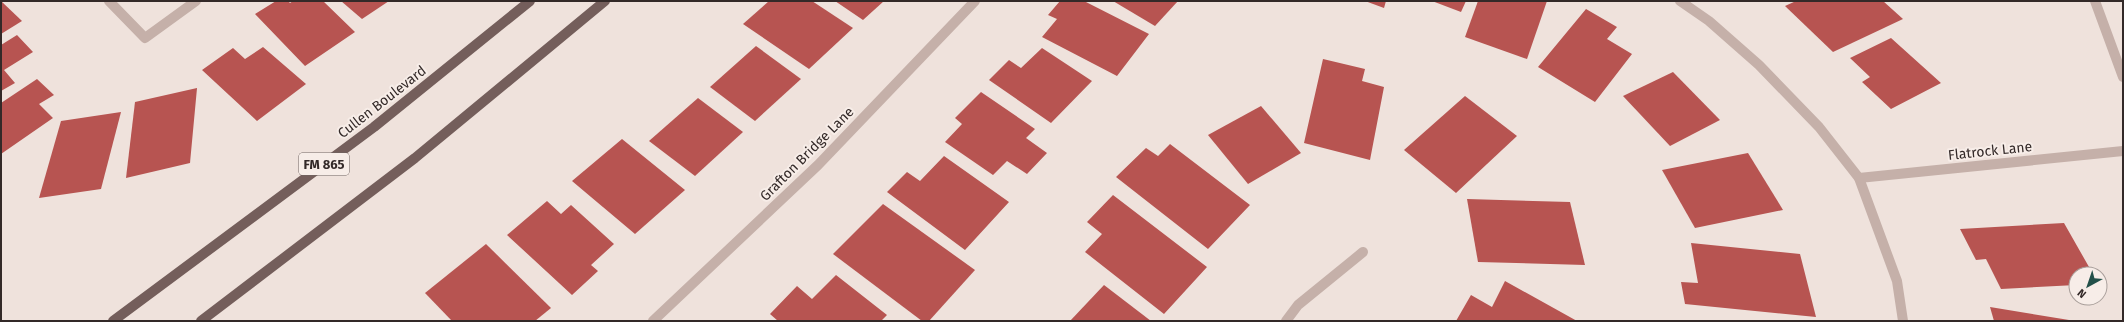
<svg xmlns="http://www.w3.org/2000/svg" width="2124" height="322" font-family="'Fira Sans',sans-serif">
	<style>
		.building { fill: #b75451 }
		.lines { fill: none; stroke-linecap: round; stroke-linejoin: round }
		.minor { stroke: #c5b0a9; stroke-width: 10 }
		.primary { stroke: #745e5b; stroke-width: 10 }
		.labels { text-anchor: middle; dominant-baseline: central; stroke-width: 4; stroke-linejoin: round; paint-order: stroke }
		.shield { fill: #f7ede8; stroke: #6e6462; stroke-width: 1 }
		.shield-label { font-size: 13px; font-weight: bold; fill: #332928 }
		.street-label { font-size: 14px; fill: #332928; stroke: #f7ede8 }
	</style>
	<rect width="100%" height="100%" fill="#efe2dc"/>
	<g class="building">
		<path d="M1,1L22,21L1,34Z"/>
		<path d="M276,1H288L290,3L293,1H323L355,32L305,66L255,14Z"/>
		<path d="M341,1H389L362,19Z"/>
		<path d="M769,1H812L853,28L809,69L743,24Z"/>
		<path d="M835,1H884L863,20Z"/>
		<path d="M1060,1H1084L1149,34L1117,76L1042,37L1057,19L1048,15Z"/>
		<path d="M1113,1H1178L1155,26Z"/>
		<path d="M1365,1H1386L1384,8Z"/>
		<path d="M1432,1H1466L1461,12Z"/>
		<path d="M1478,1H1547L1527,59L1465,37Z"/>
		<path d="M1796,1H1883L1903,19L1833,52L1785,6Z"/>
		<path d="M1586,9L1617,27L1607,39L1632,54L1595,102L1538,67Z"/>
		<path d="M17,35L33,52L4,70L15,83L1,91V45Z"/>
		<path d="M1891,38L1941,83L1891,109L1862,82L1870,77L1850,58Z"/>
		<path d="M756,46L801,79L755,121L710,87Z"/>
		<path d="M263,47L306,84L257,121L202,70L233,48L245,59Z"/>
		<path d="M1042,48L1092,81L1051,123L989,80L1009,60L1021,68Z"/>
		<path d="M1323,59L1365,69L1362,81L1384,87L1370,160L1304,143Z"/>
		<path d="M1673,72L1720,120L1670,146L1623,96Z"/>
		<path d="M37,79L54,95L39,104L53,118L1,154V103Z"/>
		<path d="M197,88L190,163L126,178L135,102Z"/>
		<path d="M981,92L1035,129L1026,138L1047,153L1027,174L1007,161L993,175L945,142L962,124L955,118Z"/>
		<path d="M1465,96L1517,136L1456,193L1404,150Z"/>
		<path d="M698,98L743,132L695,176L649,141Z"/>
		<path d="M1261,106L1301,153L1248,184L1208,135Z"/>
		<path d="M121,112L101,189L39,198L61,121Z"/>
		<path d="M622,139L685,190L635,234L572,181Z"/>
		<path d="M1170,144L1250,205L1208,249L1116,177L1146,148L1158,156Z"/>
		<path d="M1748,153L1783,210L1695,228L1662,170Z"/>
		<path d="M944,156L1009,202L965,250L887,192L907,172L920,181Z"/>
		<path d="M1113,195L1207,267L1164,314L1085,252L1102,234L1087,222Z"/>
		<path d="M1467,199L1570,202L1585,265L1478,262Z"/>
		<path d="M547,201L561,214L571,205L614,244L591,265L598,271L572,295L507,235Z"/>
		<path d="M883,204L975,270L929,321H922L833,254Z"/>
		<path d="M2064,223L2093,274H2076V285L2001,289L1986,259L1976,260L1960,229Z"/>
		<path d="M1691,243L1800,254L1816,317L1685,304L1681,282L1698,283Z"/>
		<path d="M486,244L551,308L535,321H452L425,293Z"/>
		<path d="M836,275L887,315L881,321H778L770,314L797,286L812,299Z"/>
		<path d="M1505,281L1577,321H1456L1471,295L1492,307Z"/>
		<path d="M1104,285L1151,321H1070Z"/>
		<path d="M1990,307L2069,320V321H1994Z"/>
	</g>
	<g class="lines">
		<g class="minor">
			<path d="M109,1L145,38L196,1"/>
			<path d="M1680,1L1709,21L1759,65L1819,127L1859,178L1897,281L1903,321"/>
			<path d="M2095,1L2123,77"/>
			<path d="M1859,178L2123,151"/>
			<path d="M653,321L818,165L975,1"/>
			<path d="M1286,321L1298,305L1363,252"/>
		</g>
		<g class="primary">
			<path d="M113,321L374,127L530,1"/>
			<path d="M201,321L415,158L605,1"/>
		</g>
	</g>
	<g class="labels">
		<rect class="shield" x="299" y="153" width="50" height="22" rx="3"/>
		<g class="shield-label">
			<text x="324" y="164">FM 865</text>
		</g>
		<g class="street-label">
			<text transform="translate(382 102) rotate(-38)">Cullen Boulevard</text>
			<text transform="translate(1990 151) rotate(-6)">Flatrock Lane</text>
			<text transform="translate(807 154) rotate(-45)">Grafton Bridge Lane</text>
		</g>
	</g>
	<rect width="2124" height="322" fill="none" stroke="#332928" stroke-width="4"/>
	<g transform="translate(2088 286) rotate(220)"><circle r="19" fill="#f7ede8" stroke="#a99f9b"/>
	<path d="M0-3L7 15L0 10L-7 15Z" fill="#235049"/>
	<text y="-6" font-size="11" font-weight="bold" text-anchor="middle" fill="#332928">N</text>
	</g>
</svg>
